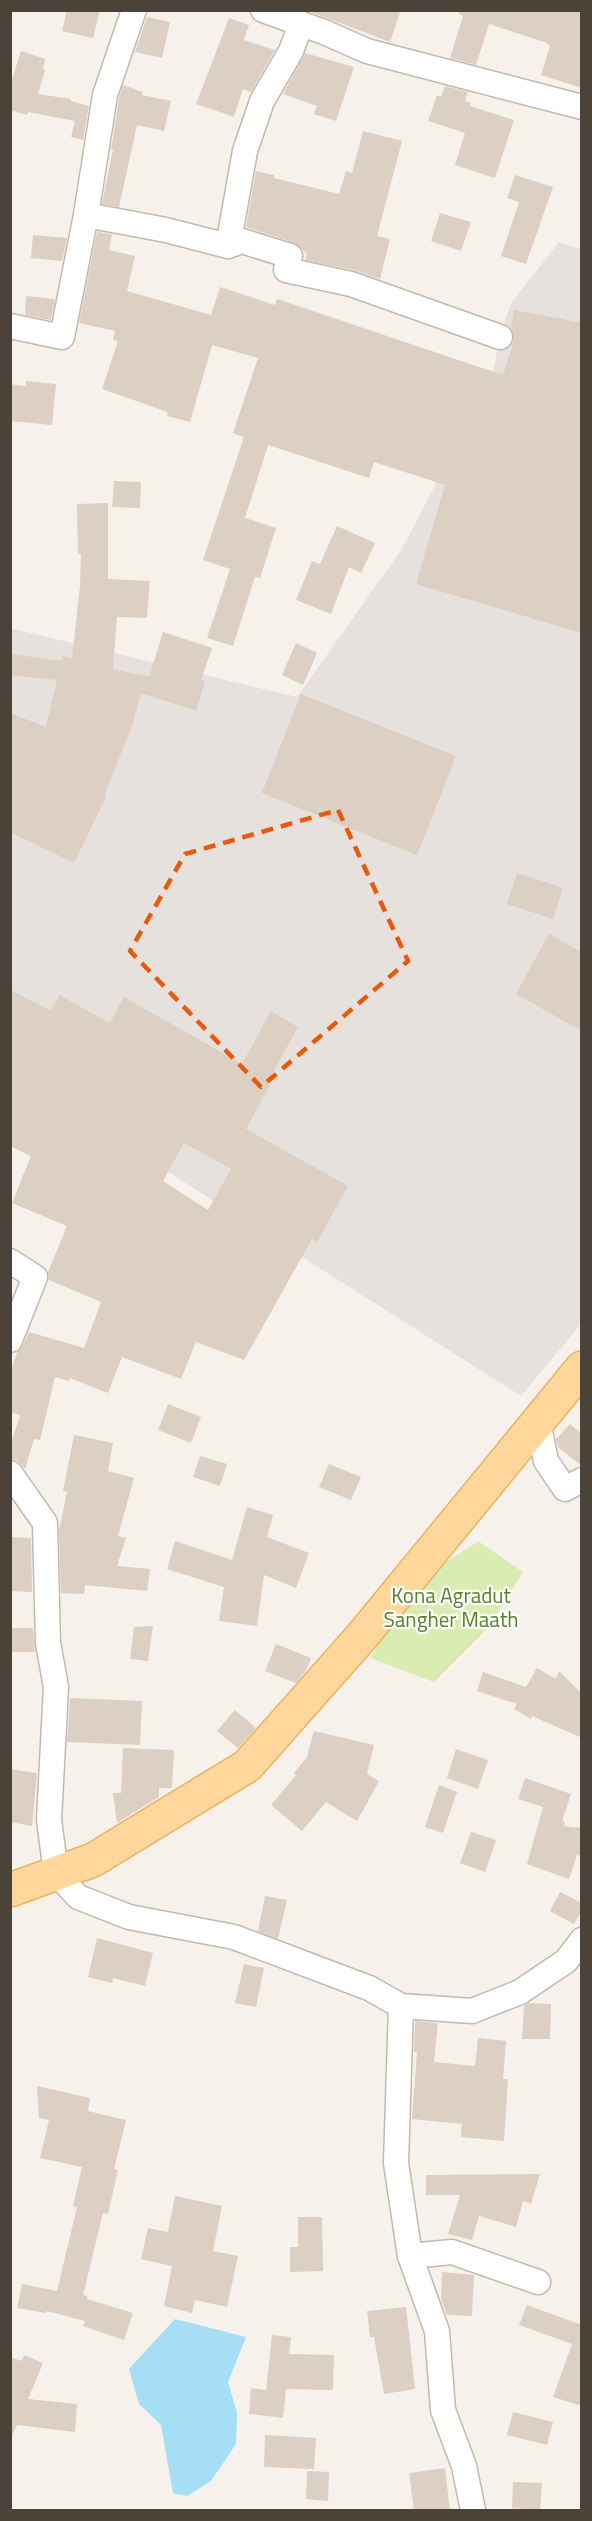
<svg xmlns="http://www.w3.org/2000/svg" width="592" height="2521" font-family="'Titillium Web',sans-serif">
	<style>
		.industrial { fill: #e6e1dc }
		.green { fill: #d9ecb2 }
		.water { fill: #a5def5 }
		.building { fill: #dccfc3; fill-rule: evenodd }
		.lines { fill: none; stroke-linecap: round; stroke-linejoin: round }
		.street-casing { stroke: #c3b8ad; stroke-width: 27 }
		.primary-casing { stroke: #ebb264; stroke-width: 36 }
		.street { stroke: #fff; stroke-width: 24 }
		.primary { stroke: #ffd79c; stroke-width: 33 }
		.marked { fill: none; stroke: #e8590c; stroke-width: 4.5; stroke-dasharray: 12 8; stroke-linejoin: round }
		.labels { text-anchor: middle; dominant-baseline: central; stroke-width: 4.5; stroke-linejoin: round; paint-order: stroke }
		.park-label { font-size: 21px; fill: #548226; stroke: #fff }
	</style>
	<rect width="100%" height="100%" fill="#f6f2eb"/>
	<path class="industrial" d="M559,242L581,249V1324L521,1396L11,1072L10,628L297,697L402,549L492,376L500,337L511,303Z"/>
	<path class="green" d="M478,1541L523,1572L488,1628L434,1682L370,1658L422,1578Z"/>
	<path class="water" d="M175,2319L246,2337L228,2382L237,2413L236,2444L211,2481L187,2496L173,2493L161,2425L139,2404L129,2369Z"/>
	<g class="building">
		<path d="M67,10H100L93,38L62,31Z"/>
		<path d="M401,10L390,42L308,11V10Z"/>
		<path d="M459,10H582V88L541,75L550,46L547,43L489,24L476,65L450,58L463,16L459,14Z"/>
		<path d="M147,17L170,22L162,58L135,52Z"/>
		<path d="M229,18L249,25L244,40L275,50L251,92L243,89L234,117L196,104Z"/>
		<path d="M21,51L45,59L43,69L45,70L38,94L71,99V101L89,106L83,140L71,137L75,121L28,112L27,115L10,110V86Z"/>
		<path d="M305,53L354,67L336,121L314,114L317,106L283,94Z"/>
		<path d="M123,85L143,92L142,95L171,101L164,131L137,125L119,207L102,204L113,150H111L119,98Z"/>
		<path d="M445,86L468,92L465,101L471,103L470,106L514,120L495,178L455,165L465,133L428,121L437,95L441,97Z"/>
		<path d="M363,131L402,141L377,236L390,239L380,279L354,270L305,260L307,254L295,243L246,227L256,171L274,175V178L339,194L346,171L352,173Z"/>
		<path d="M515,175L553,187L526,264L501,256L519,202L507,198Z"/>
		<path d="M440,213L471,222L461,251L431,241Z"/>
		<path d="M97,232L112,234L109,250L135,256L127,291L211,315L220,287L275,305L277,299L503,375L514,341L511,328L514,310L582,323V633L416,584L445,485L374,462L369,478L268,445L245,518L276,528L260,578L255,577L233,646L207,638L230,569L203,560L244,437L233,433L258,358L212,345L190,422L167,416L168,412L102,389L118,341L113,340L115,331L79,323Z"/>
		<path d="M33,235L67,238L62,261L31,258Z"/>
		<path d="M26,296L55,299L51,320L25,315Z"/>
		<path d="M26,381L56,384L52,425L10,421V384L26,386Z"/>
		<path d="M114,481L141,482L140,508L112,507Z"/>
		<path d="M108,503V579L150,581L147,618L117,617L113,669L149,677L163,632L212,648L201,680L205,681L196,711L141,693L133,723L104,796L106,797L74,863L10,832V713L46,727L57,680L10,675V654L62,661L63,656L72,658L80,586L81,554H78L77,504Z"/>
		<path d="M337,526L375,543L361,573L349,567L331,614L296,600L312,561L320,564Z"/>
		<path d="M296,643L317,653L303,685L282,675Z"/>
		<path d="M301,694L456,756L417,855L262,793Z"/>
		<path d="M517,873L563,888L553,919L507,904Z"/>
		<path d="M549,934L582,953V1031L516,994Z"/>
		<path d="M10,990L51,1011L59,995L110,1023L124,997L242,1064L271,1011L298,1027L267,1083L270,1085L246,1129L348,1186L317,1242L312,1239L244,1360L196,1342L181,1379L122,1357L108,1393L70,1378L69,1381L55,1377L40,1440L34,1439L25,1469L17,1460L10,1459V1447L20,1415L10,1412V1375L17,1352L23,1345L29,1332L84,1348L101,1302L49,1280L48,1272L67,1226L12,1203L31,1156L10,1146ZM184,1143L231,1169L208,1210L163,1181Z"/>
		<path d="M168,1404L201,1417L191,1443L158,1430Z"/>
		<path d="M570,1424L582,1434V1466L558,1447L556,1439Z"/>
		<path d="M74,1435L113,1443L108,1471L134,1478L118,1536L126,1538L117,1566L150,1569L147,1591L85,1585L84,1594L61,1593L59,1531L67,1492L63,1491Z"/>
		<path d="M200,1456L227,1464L220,1486L193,1477Z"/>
		<path d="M329,1464L361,1477L351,1500L319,1487Z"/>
		<path d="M247,1507L273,1515L267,1537L309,1553L296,1588L264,1575L257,1626L219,1621L224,1587L167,1569L175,1541L232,1560Z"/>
		<path d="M10,1537L31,1538L32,1592L10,1591Z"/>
		<path d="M153,1626L148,1661L130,1659L134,1627Z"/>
		<path d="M10,1628H33L35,1652H10Z"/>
		<path d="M276,1644L311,1658L306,1671L296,1683L265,1671Z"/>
		<path d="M537,1668L556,1679L559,1671L582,1694V1738L532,1716L531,1719L514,1709L517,1704L477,1691L483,1672L526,1687Z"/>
		<path d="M70,1698L142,1701L140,1745L67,1742Z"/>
		<path d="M235,1710L256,1728L238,1748L217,1731Z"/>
		<path d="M314,1731L374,1745L367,1774L379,1781L357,1821L326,1802L302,1831L271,1805L296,1775L294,1773L307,1757Z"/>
		<path d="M123,1748L174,1750L172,1788H159V1797L117,1823L113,1793H121Z"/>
		<path d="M456,1749L488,1760L478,1789L447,1778Z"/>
		<path d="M10,1769L37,1773L32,1826L10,1822Z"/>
		<path d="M525,1778L571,1794L562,1821L565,1822L564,1826L582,1828V1856L577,1855L569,1879L527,1864L543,1807L518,1799Z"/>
		<path d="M439,1785L457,1792L443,1833L425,1827Z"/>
		<path d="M471,1832L496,1840L485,1872L460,1863Z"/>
		<path d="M560,1892L582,1903V1910L574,1924L550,1911Z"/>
		<path d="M265,1896L287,1900L278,1939L258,1931Z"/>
		<path d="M97,1938L153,1953L145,1986L113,1978L112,1983L88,1977Z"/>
		<path d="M244,1964L264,1968L256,2007L235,2003Z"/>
		<path d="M529,2003L551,2004L550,2039H522L524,2006Z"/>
		<path d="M415,2021L438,2023L434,2062L475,2066L478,2038L506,2041L503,2079H508L504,2141L461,2137L462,2124L412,2119L417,2052H414Z"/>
		<path d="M37,2086L90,2098L88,2111L126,2120L114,2169L118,2170L108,2214L103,2213L83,2295L87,2296V2299L133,2313L124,2340L83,2326L85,2321L47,2311L46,2313L17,2308L22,2284L57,2291L77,2207L73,2206L82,2167L40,2158L49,2120L39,2118Z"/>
		<path d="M540,2174L531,2204L523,2201L516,2227L479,2216L472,2240L448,2234L460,2195H426V2175Z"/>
		<path d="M175,2196L222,2206L213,2251L238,2256L227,2307L195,2300L192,2313L164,2306L172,2266L141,2259L148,2228L168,2232Z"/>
		<path d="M298,2217H322L323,2271L290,2272V2247H298Z"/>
		<path d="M442,2272L474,2275L472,2316L447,2315L441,2299Z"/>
		<path d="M527,2305L582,2325V2406L553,2397L572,2344L519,2325Z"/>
		<path d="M406,2307L415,2389L384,2394L374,2337H370L367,2311Z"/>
		<path d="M272,2335L291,2337L289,2354L334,2355L333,2390L286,2389L283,2418L249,2414L251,2388L266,2390Z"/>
		<path d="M24,2355L43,2363L28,2399L77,2404L75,2432L17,2425L10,2440V2357L22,2361Z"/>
		<path d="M513,2412L553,2422L547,2445L507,2435Z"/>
		<path d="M265,2435L316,2438L314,2469L264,2467Z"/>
		<path d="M445,2468L450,2511H414L409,2473Z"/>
		<path d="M307,2471L329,2472L328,2501L306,2499Z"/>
		<path d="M513,2482L542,2483L540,2510L512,2508Z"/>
	</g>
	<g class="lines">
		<g class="street-casing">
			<g id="street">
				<path d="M263,10L324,32L367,51L582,107"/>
				<path d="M86,215L166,230L228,246L242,241L290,256L286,270L351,284L500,337"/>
				<path d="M228,246L245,151L262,101L291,51L301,24"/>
				<path d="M10,326L62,337L86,215L105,95L134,10"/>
				<path d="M10,1261L35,1277L10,1340"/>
				<path d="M538,1421L546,1461L565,1489L582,1480"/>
				<path d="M10,1473L45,1523L48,1643L56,1687L49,1820L56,1873L78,1897L129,1917L234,1937L369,1988L401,2006L472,2011L520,1992L566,1961L582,1940"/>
				<path d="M401,2006L396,2163L410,2256L437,2331L443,2410L464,2466L473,2510"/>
				<path d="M410,2256L452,2252L538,2282"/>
			</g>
		</g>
		<g class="primary-casing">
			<path id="primary" d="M10,1890L93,1860L247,1766L363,1635L582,1368"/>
		</g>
		<use href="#street" class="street"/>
		<use href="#primary" class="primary"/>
	</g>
	<path class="marked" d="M338,810L408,961L261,1087L130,951L185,854Z"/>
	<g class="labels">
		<g class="park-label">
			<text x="451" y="1595">Kona Agradut<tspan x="451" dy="24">Sangher Maath</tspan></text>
		</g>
	</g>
	<rect width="592" height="2521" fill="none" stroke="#4b4238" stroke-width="24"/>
</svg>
